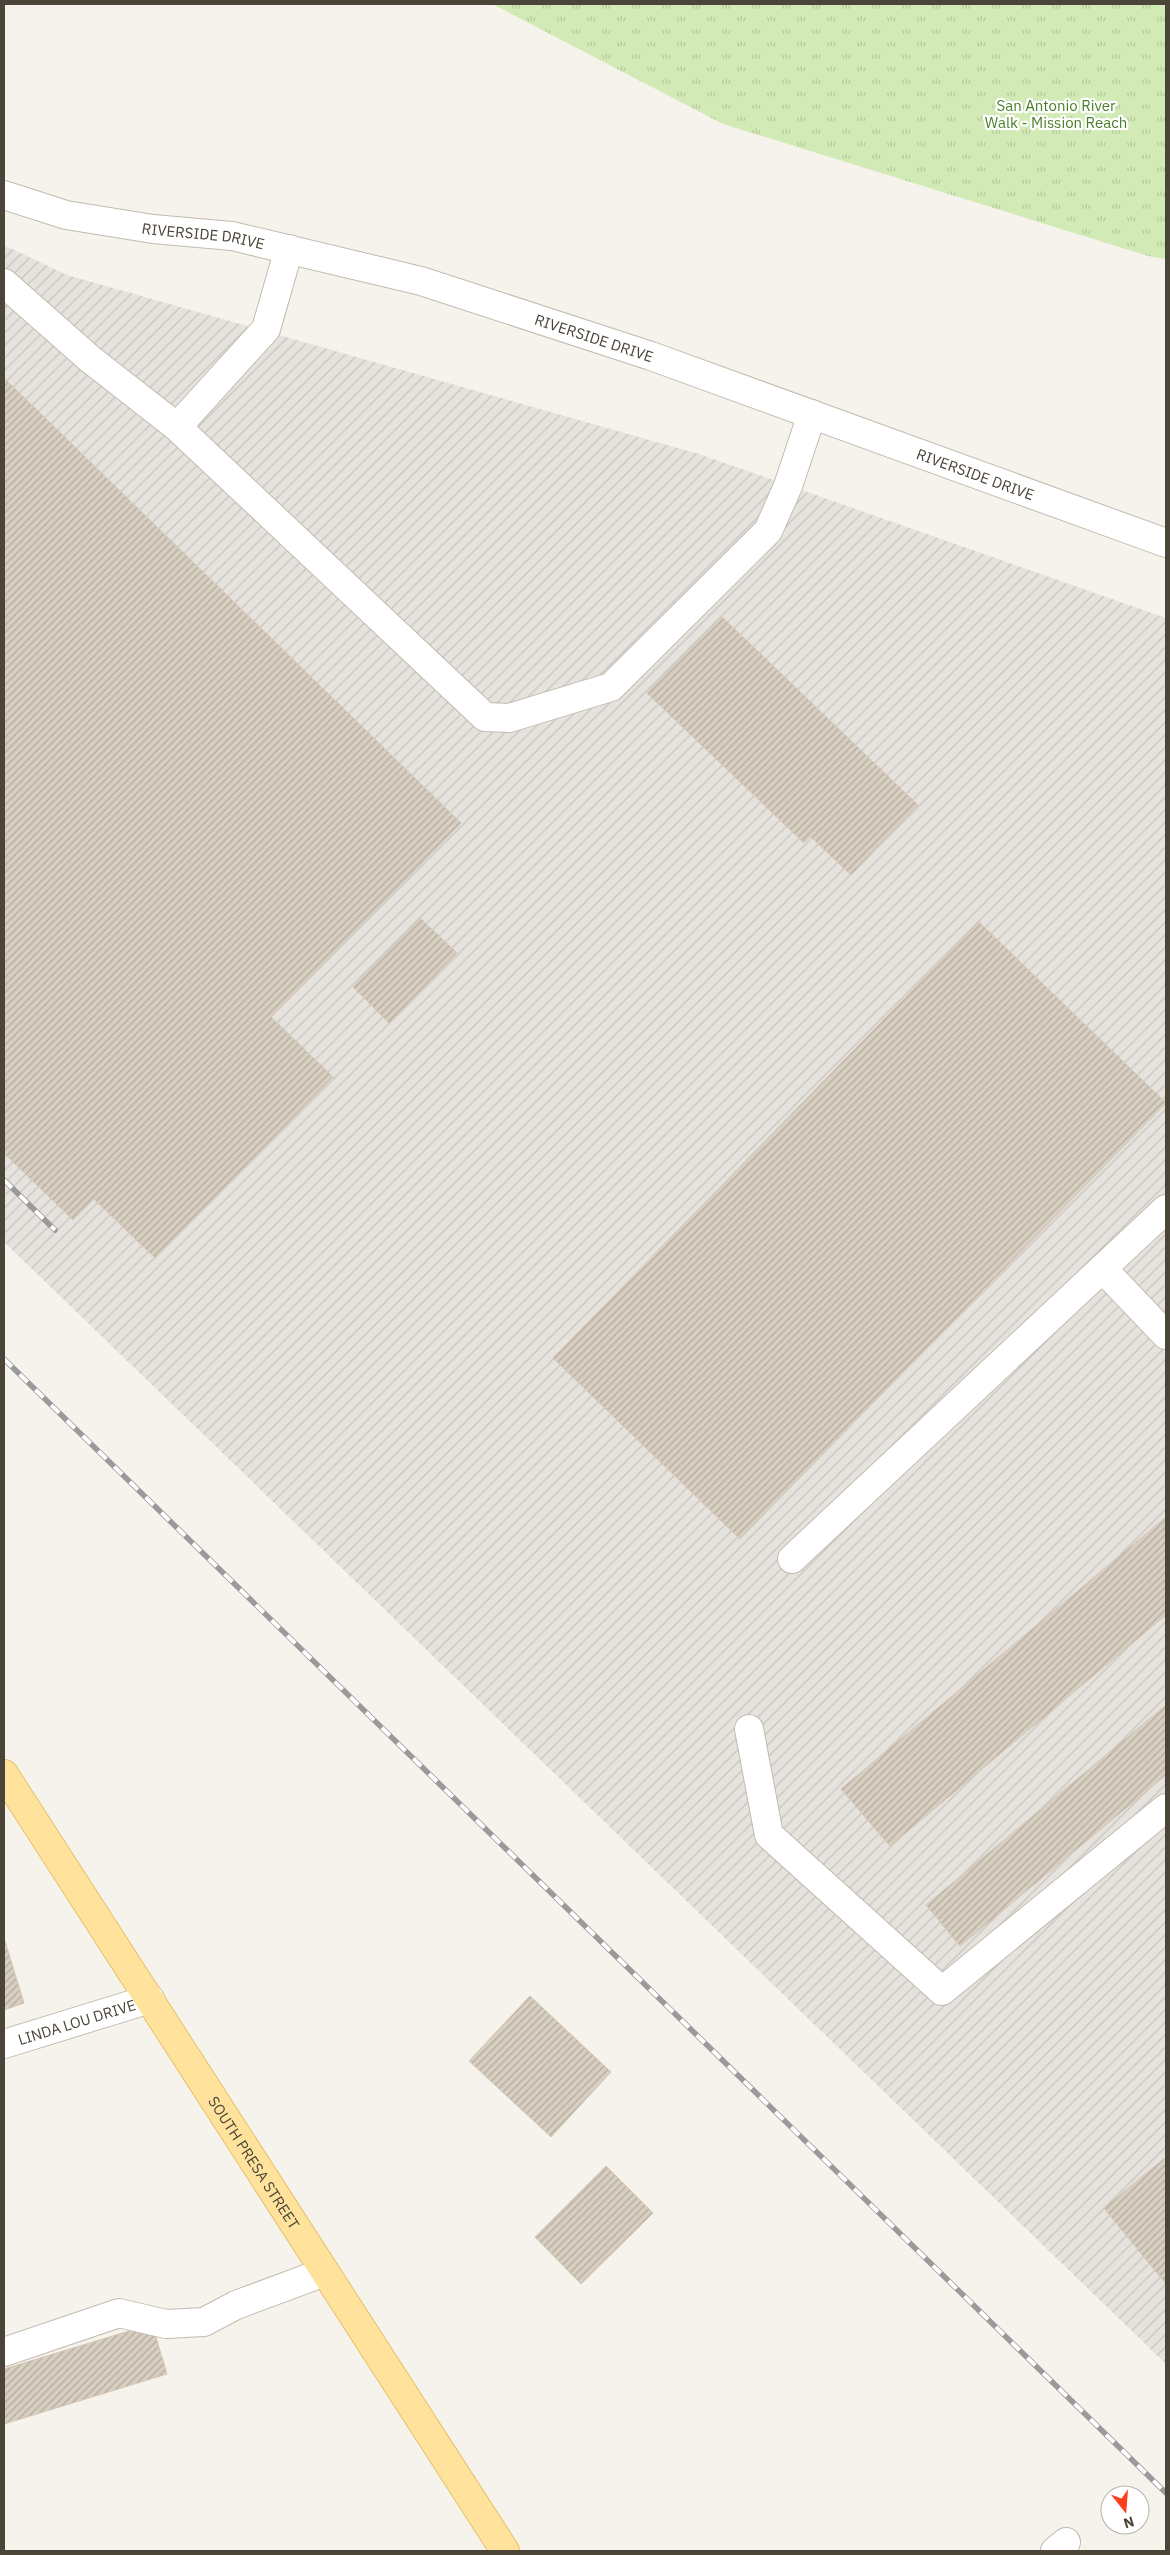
<svg xmlns="http://www.w3.org/2000/svg" width="1170" height="2555" font-family="'IBM Plex Sans',sans-serif">
	<style>
		.industrial { fill: url(#industrial-furrows) }
		.grass { fill: url(#grass-tufts) }
		.building { fill: url(#building-hatch); stroke: #d3c7b4 }
		.lines { fill: none; stroke-linecap: round; stroke-linejoin: round }
		.minor-casing { stroke: #c2bbae; stroke-width: 30 }
		.major-casing { stroke: #e6c16a; stroke-width: 30 }
		.minor { stroke: #fff; stroke-width: 28 }
		.major { stroke: #ffe39c; stroke-width: 28 }
		.rail-casing { stroke: #9a9a9a; stroke-width: 5.5 }
		.rail { stroke: #fff; stroke-width: 4; stroke-dasharray: 11; stroke-linecap: butt }
		.labels { text-anchor: middle; dominant-baseline: central; stroke-width: 4.5; stroke-linejoin: round; paint-order: stroke }
		.park-label { font-size: 15px; fill: #4a7f2a; stroke: #fff }
		.street-label { font-size: 15px; fill: #4b4439; stroke: #fff }
	</style>
	<defs>
		<pattern id="industrial-furrows" width="10" height="10" patternUnits="userSpaceOnUse" patternTransform="scale(1.25)"><rect width="10" height="10" fill="#e6e2dd"/><path d="M-1 1l2-2M0 10L10 0M9 11l2-2" fill="none" stroke="#c7c3be"/></pattern>
		<pattern id="grass-tufts" width="24" height="20" patternUnits="userSpaceOnUse" patternTransform="scale(1.25)"><rect width="24" height="20" fill="#d2eab5"/><path d="M3 7l-1-3M5 7V3M7 7l1-3M15 17l-1-3M17 17v-4M19 17l1-3" fill="none" stroke="#b6ca9c"/></pattern>
		<pattern id="building-hatch" width="6" height="6" patternUnits="userSpaceOnUse" patternTransform="scale(1.25)"><rect width="6" height="6" fill="#d8cfc1"/><path d="M-1 1l2-2M0 6l6-6M5 7l2-2" fill="none" stroke="#b1aa9e"/></pattern>
	</defs>
	<rect width="100%" height="100%" fill="#f6f3ec"/>
	<path class="industrial" d="M4,245L67,275L699,454L1166,618V2364L4,1242Z"/>
	<path class="grass" d="M492,4H1166V259L1148,256L723,124Z"/>
	<g class="building">
		<path d="M4,378L461,823L271,1017L333,1077L155,1258L94,1199L73,1220L4,1153Z"/>
		<path d="M721,616L918,805L851,875L810,836L804,843L647,693Z"/>
		<path d="M420,918L457,953L389,1023L353,987Z"/>
		<path d="M979,922L1166,1103L740,1539L553,1358Z"/>
		<path d="M1166,1517V1615L890,1846L841,1789Z"/>
		<path d="M1166,1705V1775L960,1946L926,1905Z"/>
		<path d="M4,1938L24,2003L4,2010Z"/>
		<path d="M530,1996L611,2072L551,2137L469,2061Z"/>
		<path d="M1166,2157V2284L1104,2208Z"/>
		<path d="M606,2166L653,2213L581,2284L535,2237Z"/>
		<path d="M152,2324L167,2374L4,2424V2369Z"/>
	</g>
	<g class="lines">
		<g class="minor-casing">
			<g id="minor">
				<path id="s1" d="M4,195L66,215L153,229L232,236L421,281L651,356L1166,543"/>
				<path d="M4,283L90,359L177,427L485,717L509,718L611,687L768,531L788,486L812,414"/>
				<path d="M177,427L266,329L289,249"/>
				<path d="M1103,1269L1166,1335"/>
				<path d="M792,1559L1166,1209"/>
				<path d="M749,1729L769,1835L942,1991L1166,1808"/>
				<path id="s2" d="M4,2044L150,1999"/>
				<path d="M4,2352L119,2313L166,2324L204,2322L236,2305L325,2272"/>
				<path d="M1055,2551L1066,2542"/>
			</g>
		</g>
		<g class="major-casing">
			<g id="major">
				<path id="s3" d="M4,1774L505,2551"/>
			</g>
		</g>
		<use href="#minor" class="minor"/>
		<use href="#major" class="major"/>
		<g class="rail-casing">
			<g id="rail">
				<path d="M4,1180L55,1230"/>
				<path d="M4,1359L1166,2493"/>
			</g>
		</g>
		<use href="#rail" class="rail"/>
	</g>
	<g class="labels">
		<g class="park-label">
			<text x="1056" y="105">San Antonio River<tspan x="1056" dy="17">Walk - Mission Reach</tspan></text>
		</g>
		<g class="street-label">
			<text stroke="none"><textPath href="#s1" startOffset="204">RIVERSIDE DRIVE</textPath></text>
			<text stroke="none"><textPath href="#s1" startOffset="609">RIVERSIDE DRIVE</textPath></text>
			<text stroke="none"><textPath href="#s1" startOffset="1014">RIVERSIDE DRIVE</textPath></text>
			<text stroke="none"><textPath href="#s2" startOffset="76">LINDA LOU DRIVE</textPath></text>
			<text stroke="none"><textPath href="#s3" startOffset="462">SOUTH PRESA STREET</textPath></text>
		</g>
	</g>
	<rect width="1170" height="2555" fill="none" stroke="#4b4439" stroke-width="10"/>
	<g transform="translate(1125 2510) rotate(163)"><circle r="24" fill="#ffffff" stroke="#b7b4b0"/>
	<path d="M0-4L9 19L0 12L-9 19Z" fill="#fc3f1d"/>
	<text y="-8" font-size="14" font-weight="bold" text-anchor="middle" fill="#4b4439">N</text>
	</g>
</svg>
